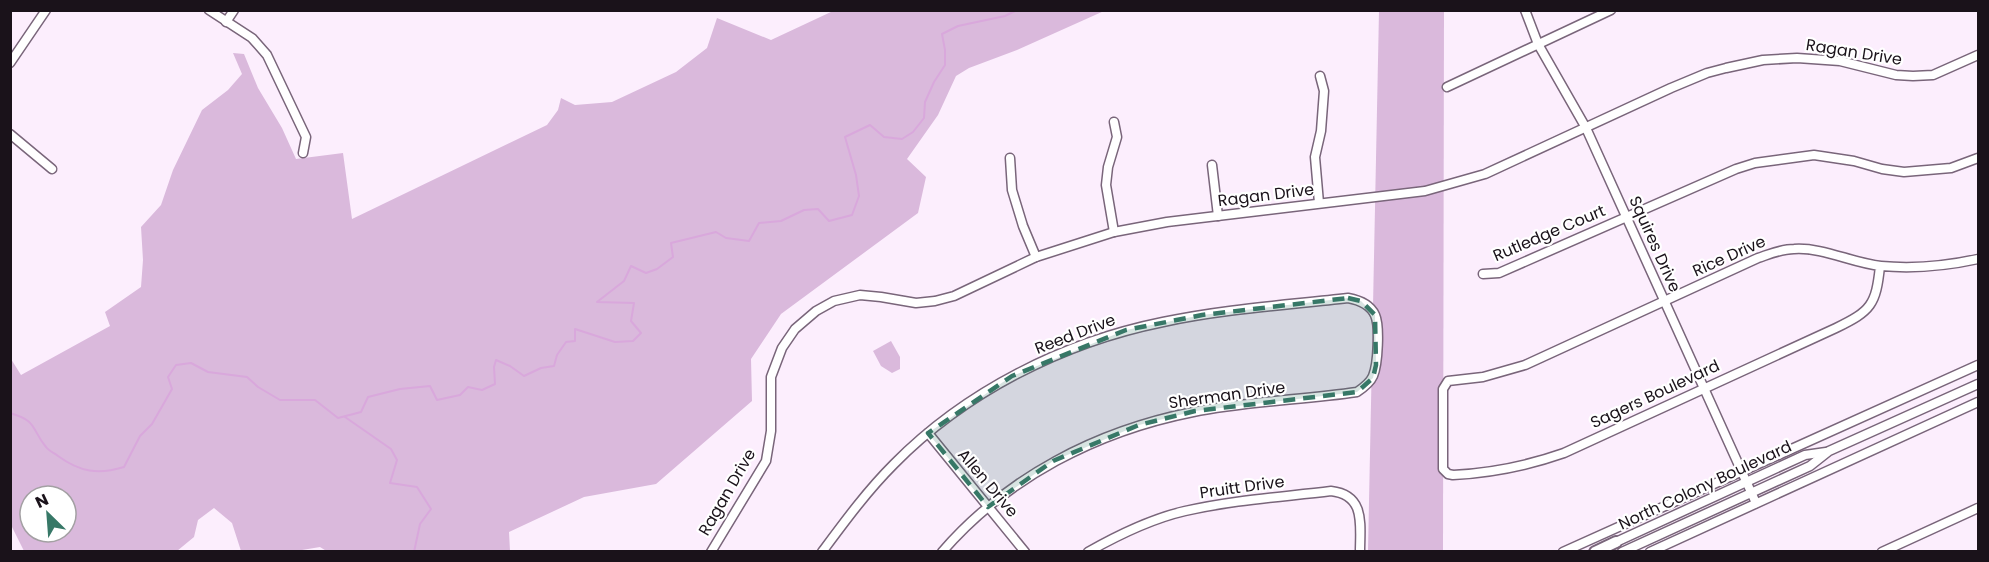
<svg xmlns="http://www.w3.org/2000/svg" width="1989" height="562" font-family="Poppins,sans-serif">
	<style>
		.green { fill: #dab9dc; fill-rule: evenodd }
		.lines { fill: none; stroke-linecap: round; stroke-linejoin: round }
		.stream { stroke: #d9a8dc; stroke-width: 2 }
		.minor-casing { stroke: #79657a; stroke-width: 11 }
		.major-casing { stroke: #79657a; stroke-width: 14 }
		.minor { stroke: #fff; stroke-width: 8 }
		.major { stroke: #fff; stroke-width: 10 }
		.marked { fill: #377867; fill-opacity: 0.2; stroke: #377867; stroke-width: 4.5; stroke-dasharray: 12 8; stroke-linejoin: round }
		.labels { text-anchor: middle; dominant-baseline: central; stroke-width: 4.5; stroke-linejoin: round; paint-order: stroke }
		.street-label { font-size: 16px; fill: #1a121a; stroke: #fff }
	</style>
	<rect width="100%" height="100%" fill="#fceefd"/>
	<g class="green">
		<path d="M833,11H1104L1017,50L969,68L956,76L938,115L907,159L926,177L918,213L781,314L751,359L752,401L656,484L584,497L509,532L510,551L328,552L320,547L296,551H241L232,523L214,508L198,520L194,537L177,551H24L11,525V359L21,375L110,326L105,312L141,287L143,260L141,227L161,205L173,170L202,110L228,90L242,74L233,53L244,54L258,88L282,128L296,159L343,153L352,219L547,125L558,110L561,98L575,105L612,102L676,72L707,48L717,18L771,40ZM30,496H66V532H30Z"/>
		<path d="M1379,11H1444L1443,551L1368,552Z"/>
		<path d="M891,341L900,357V369L892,373L881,366L873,351Z"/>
	</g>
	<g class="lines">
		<g class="stream">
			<path d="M10,413C38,421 31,429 46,447C49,451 54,453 58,456C80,472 98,475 124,467L140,436L152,424L172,389L168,377L176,365L191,363L208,372L247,377L258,387L280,400H315L338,418L361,412L368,397L400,389L430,386L437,400L460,395L468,387L482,390L495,384L494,367L496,360L510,366L524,376L541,368L554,366L557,355L566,342L575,341V329L615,342L633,341L641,333L631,321L634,303L597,302L624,281L631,266L646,273L657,269L673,257L671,243L716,232L726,238L749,241L759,223L781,221L804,210L818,209L829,221L852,215L859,196L856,175L845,137L870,125L884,137L902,139L913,132L924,118L925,102L934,82L945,65V50L942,34L958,26L1005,16L1017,10"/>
			<path d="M345,417L391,449L397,460L390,483L417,487L431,509L420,524L414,552"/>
		</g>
		<g class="minor-casing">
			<g id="minor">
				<path d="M209,10L252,38L267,55L306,137L303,153"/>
				<path d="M1525,10L1538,44L1586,128L1756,503"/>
				<path d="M226,22L234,10"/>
				<path d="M10,63L46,10"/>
				<path d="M1447,87L1611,10"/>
				<path d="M10,134L52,169"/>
				<path d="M1010,158L1012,190L1023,226L1036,257"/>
				<path d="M1212,165L1218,216"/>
				<path d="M1319,203L1315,157L1321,131L1324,91L1320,76"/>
				<path d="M1114,232L1106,185L1108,167L1117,137L1114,122"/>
				<path d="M1880,266C1876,305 1871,311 1836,328L1564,453C1527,466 1491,473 1453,475L1448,474L1443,469V389L1448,381L1483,377L1525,365L1758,258C1770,254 1781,249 1794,249C1823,247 1852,263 1881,266C1914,269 1946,266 1978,259"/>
				<path d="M1483,274L1499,273L1736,169L1755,163L1814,155L1854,161L1882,169L1904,172L1951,168L1978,158"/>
				<path d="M928,433L1025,552"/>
				<path d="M1616,542L1805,455L1826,452"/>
				<path d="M711,552L766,461L771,431V377L782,348L795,329L816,311L834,301L860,295L881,297L916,303L935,301L954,296L1036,257L1114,232L1167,222L1425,191L1485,174L1671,88L1707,73L1726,68L1763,60L1797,58L1840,61L1896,75L1913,76L1933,75L1978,55"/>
				<path d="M822,552C845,521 867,491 894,464C966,391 1064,342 1163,322C1224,309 1287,305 1348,298C1359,300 1370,304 1375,315C1380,326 1378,364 1373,376C1370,383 1363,388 1357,392C1303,400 1247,401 1193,412C1097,431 1007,477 942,552"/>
				<path d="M1088,552C1118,535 1150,519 1185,511C1233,500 1282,497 1331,491C1366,495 1360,525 1360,552"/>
				<path d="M1563,552L1978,365"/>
				<path d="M1622,552L1810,466L1829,451L1978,384"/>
				<path d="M1650,552L1978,402"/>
				<path d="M1882,552L1978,508"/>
			</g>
		</g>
		<g class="major-casing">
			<path id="major" d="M1595,552L1616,542"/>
		</g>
		<use href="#minor" class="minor"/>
		<use href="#major" class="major"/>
	</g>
	<path class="marked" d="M1348,298L1361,301L1375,315L1376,365L1373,378L1357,392L1195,411L1139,425L1053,461L988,507L928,433L1012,376L1126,330L1202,315Z"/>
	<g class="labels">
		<g class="street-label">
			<text transform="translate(1854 52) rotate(9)">Ragan Drive</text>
			<text transform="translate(1266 195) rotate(-7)">Ragan Drive</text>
			<text transform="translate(1549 233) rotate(-23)">Rutledge Court</text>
			<text transform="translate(1655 244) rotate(66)">Squires Drive</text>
			<text transform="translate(1729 256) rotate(-24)">Rice Drive</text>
			<text transform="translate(1075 334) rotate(-21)">Reed Drive</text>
			<text transform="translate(1655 394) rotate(-25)">Sagers Boulevard</text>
			<text transform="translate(1227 395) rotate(-8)">Sherman Drive</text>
			<text transform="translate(988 483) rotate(50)">Allen Drive</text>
			<text transform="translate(1705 485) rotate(-25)">North Colony Boulevard</text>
			<text transform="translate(1242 487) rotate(-8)">Pruitt Drive</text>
			<text transform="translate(727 492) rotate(-60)">Ragan Drive</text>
		</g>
	</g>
	<rect width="1989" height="562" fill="none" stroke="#1a121a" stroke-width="24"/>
	<g transform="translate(48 514) rotate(335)"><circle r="28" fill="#ffffff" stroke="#a3a0a3" stroke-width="1.5"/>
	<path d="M0-4.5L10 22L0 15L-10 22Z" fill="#377867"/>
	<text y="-9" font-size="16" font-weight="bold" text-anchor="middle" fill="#1a121a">N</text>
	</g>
</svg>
